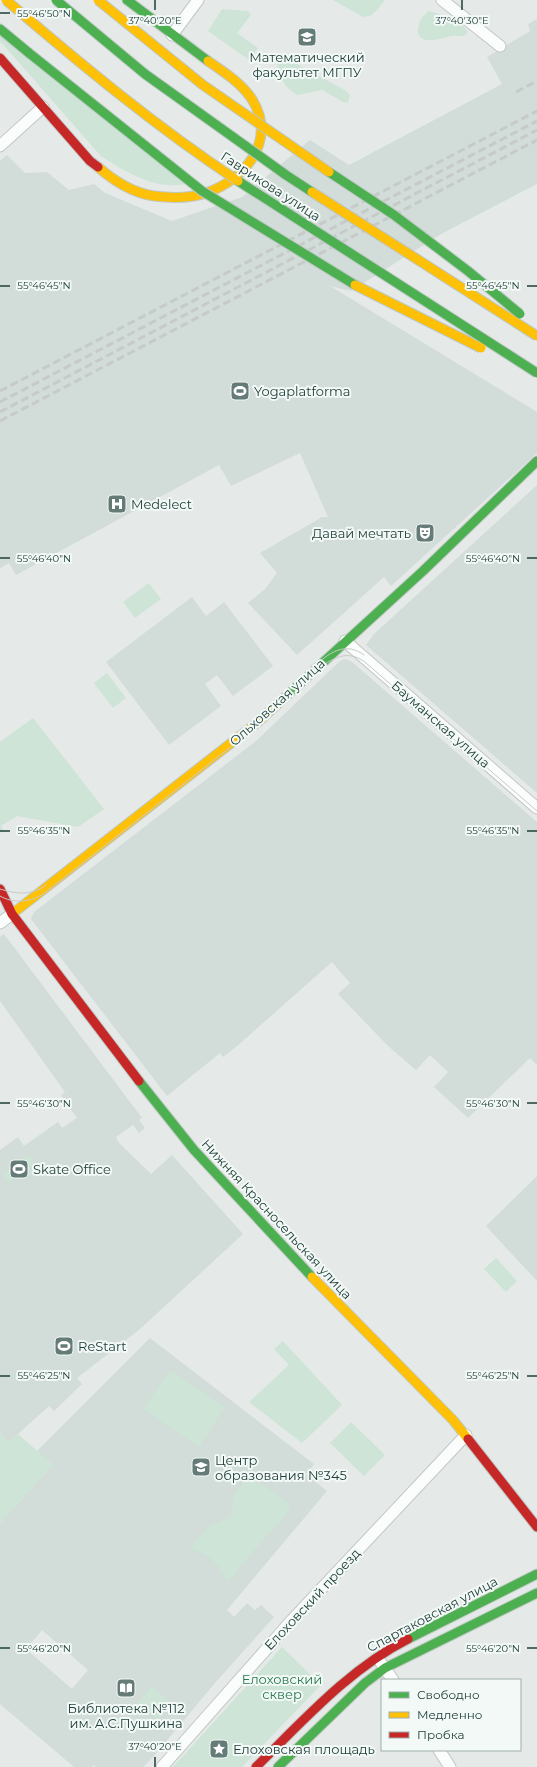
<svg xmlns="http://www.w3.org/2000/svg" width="537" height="1767" font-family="Montserrat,sans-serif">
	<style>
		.built { fill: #d2dcd8; fill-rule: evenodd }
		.green { fill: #cde4d6 }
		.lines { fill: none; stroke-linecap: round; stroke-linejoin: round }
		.street-casing { stroke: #c2c7c5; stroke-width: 13 }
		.fast-casing { stroke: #c0c8c5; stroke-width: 11 }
		.slow-casing { stroke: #c0c8c5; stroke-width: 11 }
		.jam-casing { stroke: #c0c8c5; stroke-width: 11 }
		.street { stroke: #fbfcfc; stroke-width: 11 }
		.fast { stroke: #4caf50; stroke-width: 9 }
		.slow { stroke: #ffc107; stroke-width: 9 }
		.jam { stroke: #c62828; stroke-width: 9 }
		.tram { stroke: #c6cbca; stroke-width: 1 }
		.rail { stroke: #c6cbca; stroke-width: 3; stroke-dasharray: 8 4; stroke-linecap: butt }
		.fast-bridge-casing { stroke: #bcc6c4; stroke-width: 11; stroke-linecap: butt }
		.slow-bridge-casing { stroke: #bcc6c4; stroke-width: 11; stroke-linecap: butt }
		.fast-bridge { stroke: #4caf50; stroke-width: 9 }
		.slow-bridge { stroke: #ffc107; stroke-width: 9 }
		.ticks { fill: none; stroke: #203f3a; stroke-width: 1.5 }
		.labels { text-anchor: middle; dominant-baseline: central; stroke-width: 4; stroke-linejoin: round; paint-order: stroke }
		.poi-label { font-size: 13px; fill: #203f3a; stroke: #f3f9f6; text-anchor: start }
		.street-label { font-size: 13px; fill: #203f3a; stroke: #f3f9f6 }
		.park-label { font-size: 13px; fill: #28794f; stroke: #f3f9f6 }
		.ticks-label { font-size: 10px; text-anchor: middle; fill: #203f3a; stroke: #f3f9f6; stroke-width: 4; stroke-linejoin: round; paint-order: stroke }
	</style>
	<rect width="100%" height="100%" fill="#e5eae8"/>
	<g class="built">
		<path d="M537,19V184L441,234L351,291L330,286L537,412V453L391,586L384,577L297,655L248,603L265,589L277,573L260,553L322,517H328L300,453L231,486L219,465L16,575L9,563L0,568V161L7,155L25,173L47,172L69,190L94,184L105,193L172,221L242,197L310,140L349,165L502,84L487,57L530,31L528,24Z"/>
		<path d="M537,485V793L366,645L374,634Z"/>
		<path d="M192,597L206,616L224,602L273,666L233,696L217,675L205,684L221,706L169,745L106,662Z"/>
		<path d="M345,659L352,662L537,822V1065L530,1058L468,1118L434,1087L448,1072L430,1055L416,1070L388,1046L338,994L350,983L332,962L236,1047L223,1057L220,1053L167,1096L31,919L34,912L256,741L340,661Z"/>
		<path d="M4,934L142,1118L139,1120L145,1128L139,1133L133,1125L116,1137L119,1143L151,1174L172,1155L243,1234L140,1329L77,1378L82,1384L54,1411L49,1406L8,1443L0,1433V1150L18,1137L24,1146L58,1122L62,1128L77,1118L61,1095L65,1092L0,1001V937Z"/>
		<path d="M537,1176V1281L486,1226Z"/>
		<path d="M150,1338L314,1464L306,1474L327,1491L227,1610L234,1617L247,1603L255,1610L261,1605L274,1617L215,1683L153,1757L143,1767H96L94,1765L92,1767H74L0,1704V1523L53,1465L37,1451ZM42,1630L88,1670L72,1689L26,1649Z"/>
	</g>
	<g class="green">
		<path d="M333,0H385C378,8 374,17 363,17Z"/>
		<path d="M222,9L248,11L251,15L237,33L258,48L249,60L208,31Z"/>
		<path d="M429,11L459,21L468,32L464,36C459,36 453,35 448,37C439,39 416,46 418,29C419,21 423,15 429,11Z"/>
		<path d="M0,34L185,184C154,190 126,172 101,156L0,41Z"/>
		<path d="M287,56L302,67L345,90L350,95L348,103L343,102L322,90L298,95C285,89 278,76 277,62L281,57Z"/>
		<path d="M149,583L161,599L135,618L123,602Z"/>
		<path d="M107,673L126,698L113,708L94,683Z"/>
		<path d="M33,718L104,809L78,827L17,816L1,826L4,831L0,833V742Z"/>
		<path d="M29,1155L35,1164L9,1183L2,1175Z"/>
		<path d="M496,1258L517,1281L506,1292L484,1269Z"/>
		<path d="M283,1341L342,1405L302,1443L249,1402L289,1365L274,1349Z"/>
		<path d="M170,1370L225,1407L199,1447L143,1409Z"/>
		<path d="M351,1422L385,1455L364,1476L330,1443Z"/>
		<path d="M0,1433L8,1443L18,1434L53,1465L0,1523Z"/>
		<path d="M249,1476C260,1485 286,1496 291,1509L241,1565L235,1576L229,1579H226C215,1561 211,1555 191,1549V1546L211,1524L218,1523L231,1516L234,1494Z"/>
		<path d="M282,1647L321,1685L242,1767H173Z"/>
		<path d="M152,1686L172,1703L158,1720L137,1704Z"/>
	</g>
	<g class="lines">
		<g class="street-casing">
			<g id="street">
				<path d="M442,0L500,46"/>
				<path d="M172,35L198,0"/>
				<path d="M0,146L43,107"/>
				<path d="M345,641L537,808"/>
				<path d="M0,923L12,914"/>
				<path d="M381,1663L393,1680"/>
				<path d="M439,1750L450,1767"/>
				<path d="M162,1767L292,1620L466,1435"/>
			</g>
		</g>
		<g class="fast-casing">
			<g id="fast">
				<path d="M127,0L208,61"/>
				<path d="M0,29L29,53"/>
				<path d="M283,699L423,571L537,461"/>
				<path d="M139,1081L194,1150L312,1277"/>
				<path d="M408,1639L537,1574"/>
				<path d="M278,1767L365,1683L385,1668L537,1593"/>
			</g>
		</g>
		<g class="slow-casing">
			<g id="slow">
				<path d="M98,167C114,181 133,193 154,196C170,198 191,198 206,193C244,180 277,142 253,101C243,84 224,72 208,61"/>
				<path d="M12,914L258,722L283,699"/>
				<path d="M312,1277L453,1420L468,1439"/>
			</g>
		</g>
		<g class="jam-casing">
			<g id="jam">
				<path d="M0,58L90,161L98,167"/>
				<path d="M0,889L12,914L139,1081"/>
				<path d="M468,1439L537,1527"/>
				<path d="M256,1767C303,1721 349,1669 408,1639"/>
			</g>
		</g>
		<use href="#street" class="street"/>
		<use href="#fast" class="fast"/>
		<use href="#slow" class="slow"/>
		<use href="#jam" class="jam"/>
		<g class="tram">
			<path d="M317,664C331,651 347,642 364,655"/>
			<path d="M0,889C16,894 32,896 46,885"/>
			<path d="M0,896C14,904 28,902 42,895L260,724L325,664C340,654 352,652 366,663L537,811"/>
		</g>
		<g class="rail">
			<path d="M516,92L537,81"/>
			<path d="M0,391L537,111"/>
			<path d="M0,402L537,121"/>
			<path d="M0,412L537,130"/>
			<path d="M0,421L537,140"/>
		</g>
		<g class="fast-bridge-casing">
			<g id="fast-bridge">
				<path d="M56,0L145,74L286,175L312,192"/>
				<path d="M29,53L202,191L355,285"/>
				<path d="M329,172L394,215L468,271L520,314"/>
				<path d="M238,181L537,373"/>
			</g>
		</g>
		<g class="slow-bridge-casing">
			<g id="slow-bridge">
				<path d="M6,0C82,65 155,126 238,181"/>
				<path d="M98,0L203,85L329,172"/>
				<path d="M312,192L537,336"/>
				<path d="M355,285L481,348"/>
			</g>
		</g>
		<use href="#fast-bridge" class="fast-bridge"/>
		<use href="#slow-bridge" class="slow-bridge"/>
	</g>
	<path class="ticks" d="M155,0V10M462,0V10M0,13H10M0,286H10M527,286H537M0,558H10M527,558H537M0,831H10M527,831H537M0,1103H10M527,1103H537M0,1376H10M527,1376H537M0,1648H10M527,1648H537M155,1757V1767"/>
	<defs>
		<g id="university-square" transform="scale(1)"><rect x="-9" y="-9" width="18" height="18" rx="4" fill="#657b77" stroke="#f3f9f6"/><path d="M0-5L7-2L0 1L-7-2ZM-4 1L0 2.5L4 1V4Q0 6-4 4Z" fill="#fff"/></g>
		<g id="stadium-square" transform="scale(1)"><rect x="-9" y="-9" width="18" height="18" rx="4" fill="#657b77" stroke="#f3f9f6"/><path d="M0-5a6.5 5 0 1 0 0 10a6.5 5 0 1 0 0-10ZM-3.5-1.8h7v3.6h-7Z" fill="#fff"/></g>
		<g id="hospital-square" transform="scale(1)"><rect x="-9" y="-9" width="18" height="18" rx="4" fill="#657b77" stroke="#f3f9f6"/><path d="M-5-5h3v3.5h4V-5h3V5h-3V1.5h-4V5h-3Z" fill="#fff"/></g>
		<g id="theatre-square" transform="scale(1)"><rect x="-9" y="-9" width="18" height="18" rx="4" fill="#657b77" stroke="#f3f9f6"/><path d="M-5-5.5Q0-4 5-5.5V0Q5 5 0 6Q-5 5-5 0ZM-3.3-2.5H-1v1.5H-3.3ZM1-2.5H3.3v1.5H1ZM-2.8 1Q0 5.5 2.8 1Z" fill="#fff"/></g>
		<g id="school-square" transform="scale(1)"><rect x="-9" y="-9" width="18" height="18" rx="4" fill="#657b77" stroke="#f3f9f6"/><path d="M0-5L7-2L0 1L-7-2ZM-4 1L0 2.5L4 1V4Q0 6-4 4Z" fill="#fff"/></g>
		<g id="library-square" transform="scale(1)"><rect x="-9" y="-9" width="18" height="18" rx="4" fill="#657b77" stroke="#f3f9f6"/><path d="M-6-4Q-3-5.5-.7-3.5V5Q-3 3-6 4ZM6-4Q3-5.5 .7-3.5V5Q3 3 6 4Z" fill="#fff"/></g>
		<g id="sight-square" transform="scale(1)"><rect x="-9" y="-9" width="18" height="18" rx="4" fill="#657b77" stroke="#f3f9f6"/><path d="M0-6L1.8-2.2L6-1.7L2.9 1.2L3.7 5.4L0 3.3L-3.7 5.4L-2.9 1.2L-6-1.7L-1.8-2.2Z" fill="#fff"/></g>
	</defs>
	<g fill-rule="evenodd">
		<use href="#university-square" x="307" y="37"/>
		<use href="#stadium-square" x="240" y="391"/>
		<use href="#hospital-square" x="117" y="504"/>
		<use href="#theatre-square" x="425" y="533"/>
		<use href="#stadium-square" x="19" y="1169"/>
		<use href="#stadium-square" x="64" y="1346"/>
		<use href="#school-square" x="201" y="1467"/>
		<use href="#library-square" x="126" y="1688"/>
		<use href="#sight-square" x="219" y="1749"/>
	</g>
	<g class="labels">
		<g class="poi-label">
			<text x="307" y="57" text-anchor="middle">Математический<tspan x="307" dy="15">факультет МГПУ</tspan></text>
			<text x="254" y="391">Yogaplatforma</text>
			<text x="131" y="504">Medelect</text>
			<text x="411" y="533" text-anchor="end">Давай мечтать</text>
			<text x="33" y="1169">Skate Office</text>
			<text x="78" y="1346">ReStart</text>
			<text x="215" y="1460">Центр<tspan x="215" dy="15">образования №345</tspan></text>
			<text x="126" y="1708" text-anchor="middle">Библиотека №112<tspan x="126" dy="15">им. А.С.Пушкина</tspan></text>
			<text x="233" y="1749">Елоховская площадь</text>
		</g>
		<g class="street-label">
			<text transform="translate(271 186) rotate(33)">Гаврикова улица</text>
			<text transform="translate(277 702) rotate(-42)">Ольховская улица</text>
			<text transform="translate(441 724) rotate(41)">Бауманская улица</text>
			<text transform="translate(277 1219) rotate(47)">Нижняя Красносельская улица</text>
			<text transform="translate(312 1599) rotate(-47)">Елоховский проезд</text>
			<text transform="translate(432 1614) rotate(-28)">Спартаковская улица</text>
		</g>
		<g class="park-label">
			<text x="282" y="1679">Елоховский<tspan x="282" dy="15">сквер</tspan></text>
		</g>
	</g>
	<g class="ticks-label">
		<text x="44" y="17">55°46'50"N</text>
		<text x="155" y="24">37°40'20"E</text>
		<text x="462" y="24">37°40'30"E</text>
		<text x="44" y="289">55°46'45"N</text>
		<text x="493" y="289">55°46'45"N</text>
		<text x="44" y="562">55°46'40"N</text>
		<text x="493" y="562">55°46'40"N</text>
		<text x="44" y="834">55°46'35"N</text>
		<text x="493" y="834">55°46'35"N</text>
		<text x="44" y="1107">55°46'30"N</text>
		<text x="493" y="1107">55°46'30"N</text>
		<text x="44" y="1379">55°46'25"N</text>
		<text x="493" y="1379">55°46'25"N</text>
		<text x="44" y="1652">55°46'20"N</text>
		<text x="493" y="1652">55°46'20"N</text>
		<text x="155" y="1750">37°40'20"E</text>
	</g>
	<rect x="381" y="1679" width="140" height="72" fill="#f3f9f6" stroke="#9fafab"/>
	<rect x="389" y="1692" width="20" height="6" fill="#4caf50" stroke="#9fafab"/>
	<text x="417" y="1699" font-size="12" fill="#203f3a">Свободно</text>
	<rect x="389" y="1712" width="20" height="6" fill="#ffc107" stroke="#9fafab"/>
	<text x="417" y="1719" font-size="12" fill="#203f3a">Медленно</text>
	<rect x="389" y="1732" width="20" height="6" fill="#c62828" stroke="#9fafab"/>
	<text x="417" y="1739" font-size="12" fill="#203f3a">Пробка</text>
</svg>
